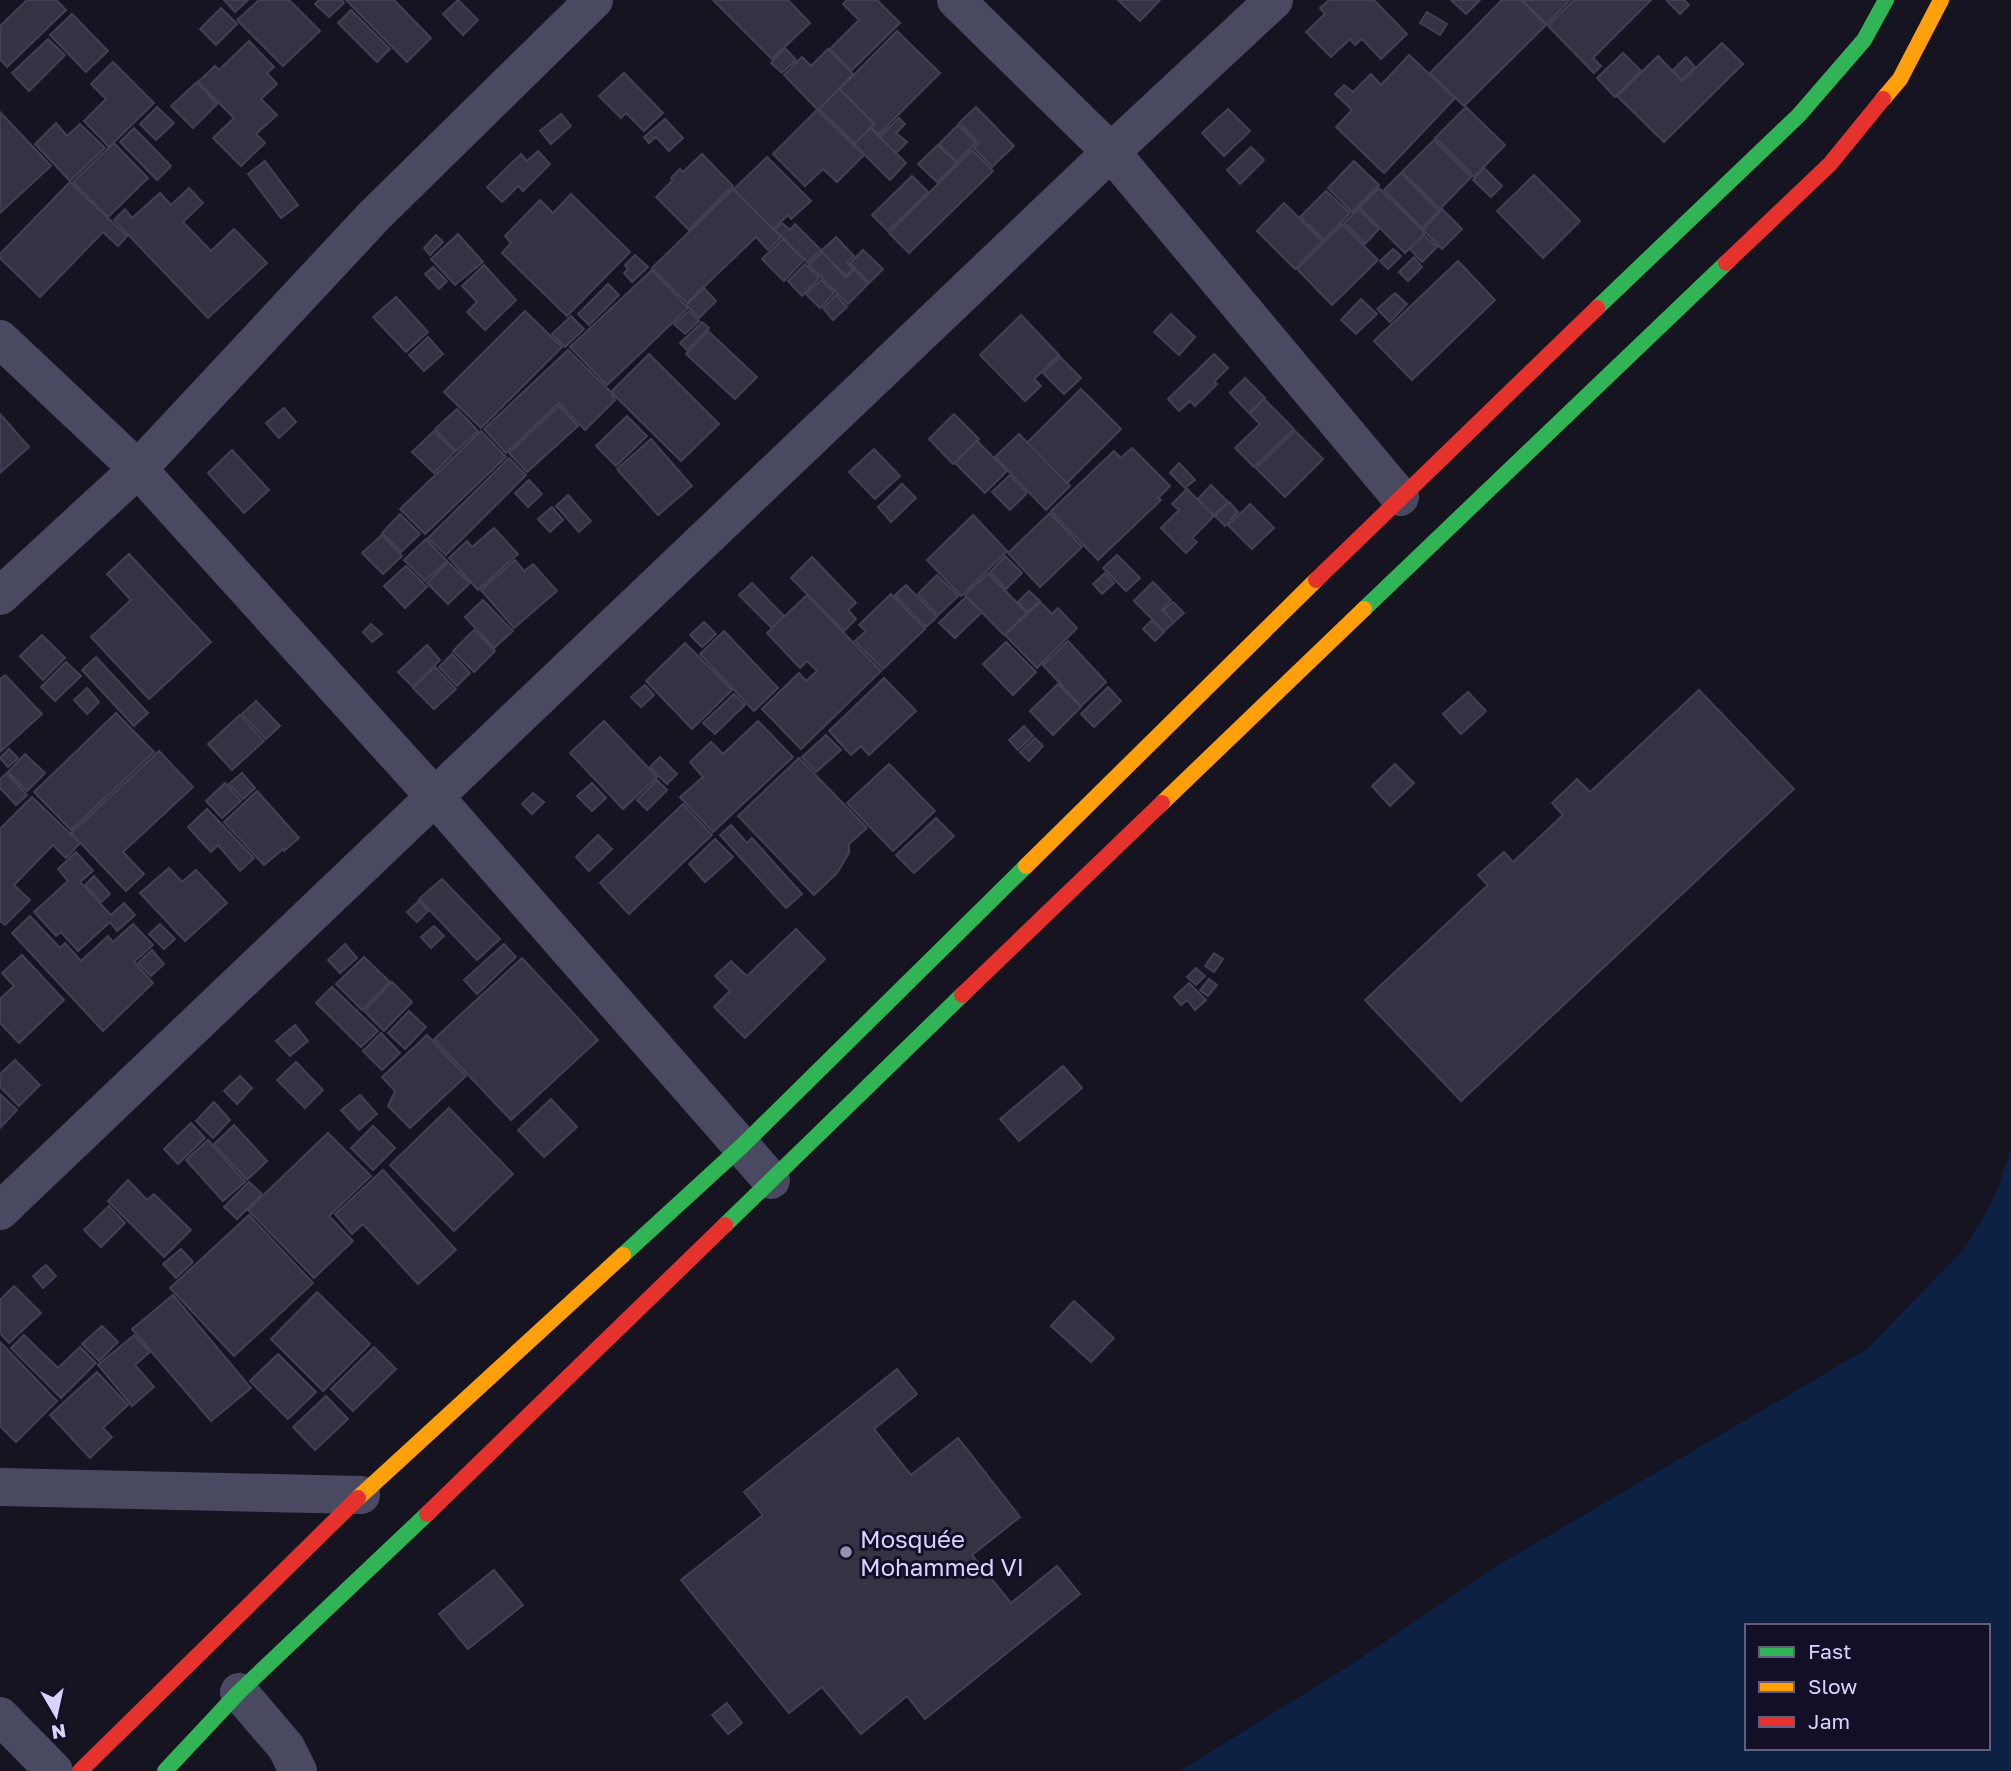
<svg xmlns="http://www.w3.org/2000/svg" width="2011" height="1771" font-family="'Golos Text',sans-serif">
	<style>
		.water { fill: #0d2144; fill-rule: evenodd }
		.building { fill: #343243; stroke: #433f54; stroke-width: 2 }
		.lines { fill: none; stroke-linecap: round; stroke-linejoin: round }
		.street { stroke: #4a4962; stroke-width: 38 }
		.fast { stroke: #30b455; stroke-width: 16 }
		.slow { stroke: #ff9f0a; stroke-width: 16 }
		.jam { stroke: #e5322d; stroke-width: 16 }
		.poi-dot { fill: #9591b1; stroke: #130f26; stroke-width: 2.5 }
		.labels { text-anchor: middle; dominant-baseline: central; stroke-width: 6; stroke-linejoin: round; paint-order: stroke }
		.poi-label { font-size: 24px; fill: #d9d4ff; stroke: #130f26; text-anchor: start }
	</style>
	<rect width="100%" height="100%" fill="#161421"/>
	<path class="water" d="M2011,1148V1771H1180L1349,1666L1497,1566L1867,1349L1965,1248L1996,1194ZM1747,1626H1988V1748H1747Z"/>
	<g class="building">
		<path d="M27,0H56L66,10L7,67L0,59V26Z"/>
		<path d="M224,0H248L235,12Z"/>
		<path d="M259,0H289L320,31L283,66L237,20Z"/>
		<path d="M319,0H342L344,3L329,17L315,4Z"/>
		<path d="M346,0H394L431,38L407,62Z"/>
		<path d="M458,0L478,20L463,35L443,14Z"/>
		<path d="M713,0H788L810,23L772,59Z"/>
		<path d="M847,0H877L900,23L851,71L830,49L859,20L843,4Z"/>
		<path d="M1118,0H1160L1140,21Z"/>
		<path d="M1329,0H1374L1407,34L1381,59L1362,39L1355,45L1350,39L1331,57L1306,32L1325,14L1320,8Z"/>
		<path d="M1451,0H1480L1466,14Z"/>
		<path d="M1502,0H1521L1546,25L1464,106L1430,73Z"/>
		<path d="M1522,0H1570L1547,24Z"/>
		<path d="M1574,0H1651L1593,58L1601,66L1594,73L1548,26Z"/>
		<path d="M1668,0H1684L1689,5L1680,14L1667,1Z"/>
		<path d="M221,8L237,24L216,45L200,29Z"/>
		<path d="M351,10L390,49L377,62L338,23Z"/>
		<path d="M1427,12L1447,24L1440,35L1420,23Z"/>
		<path d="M72,14L108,51L86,72L50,35Z"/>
		<path d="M897,31L940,73L878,135L872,128L875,124L840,89Z"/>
		<path d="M48,39L65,55L29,91L12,73Z"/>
		<path d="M249,41L274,67L267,73L277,84L261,99L277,115L256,134L265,143L241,166L213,138L234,118L198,82L215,66L219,70Z"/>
		<path d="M1722,43L1743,64L1664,142L1617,96L1658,56L1682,81Z"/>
		<path d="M785,48L796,60L782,73L771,63Z"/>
		<path d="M828,49L853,74L818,110L784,75L802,57L811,66Z"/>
		<path d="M1623,53L1641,71L1615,97L1597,78Z"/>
		<path d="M1409,55L1455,98L1384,173L1336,127L1352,110L1335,94L1344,85L1353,92L1371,74L1381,85Z"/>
		<path d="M1686,57L1695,67L1682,80L1673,70Z"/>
		<path d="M113,62L154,103L109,147L84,121L106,99L91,84Z"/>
		<path d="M624,73L663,113L644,131L626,113L621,118L599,96Z"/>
		<path d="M197,82L217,104L193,128L171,106Z"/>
		<path d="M839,89L874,124L855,144L819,109Z"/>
		<path d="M157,107L174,123L156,140L140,124Z"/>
		<path d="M976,107L1014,146L992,167L974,148L979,143L959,123Z"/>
		<path d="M1466,107L1505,145L1474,177L1435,138Z"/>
		<path d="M1228,109L1250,131L1224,156L1202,133Z"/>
		<path d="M817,110L864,155L837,182L823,169L805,186L773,154Z"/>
		<path d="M0,112L51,166L0,213Z"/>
		<path d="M561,114L571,126L551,144L540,131Z"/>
		<path d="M899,118L905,124L896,133L907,142L896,153L879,137Z"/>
		<path d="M665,119L683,138L669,151L656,137L649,143L644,137Z"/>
		<path d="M56,123L67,136L80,124L105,148L70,181L35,144Z"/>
		<path d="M958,125L976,143L957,162L939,144Z"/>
		<path d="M134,128L171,166L157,180L120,142Z"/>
		<path d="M871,128L906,163L890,180L854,144Z"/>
		<path d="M1434,140L1471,177L1440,209L1402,172Z"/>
		<path d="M114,143L148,178L108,217L73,182Z"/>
		<path d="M938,145L957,163L937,182L918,164Z"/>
		<path d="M1251,147L1264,160L1240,184L1227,170Z"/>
		<path d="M972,150L993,171L909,253L889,233Z"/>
		<path d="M538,151L550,164L523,191L518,186L502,202L487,187L521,154L527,161Z"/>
		<path d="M702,154L733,186L689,230L656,197L673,180L671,178L680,169L683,172Z"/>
		<path d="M767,157L811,201L791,219L788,215L773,229L734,189Z"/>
		<path d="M265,161L298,205L281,218L248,174Z"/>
		<path d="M1354,161L1379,185L1352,212L1328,188Z"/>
		<path d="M1484,168L1502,186L1491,197L1473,180Z"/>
		<path d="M1401,173L1439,211L1422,228L1384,190Z"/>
		<path d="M1534,175L1580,221L1543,258L1497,211Z"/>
		<path d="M912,176L928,192L888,231L872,215Z"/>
		<path d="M70,182L127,236L118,246L103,232L40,297L0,258V254Z"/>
		<path d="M189,188L203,203L183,222L211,251L234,229L267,263L208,318L114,220L125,209L132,218L160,193L171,205Z"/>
		<path d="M1379,188L1425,233L1405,253L1359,207Z"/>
		<path d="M733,189L781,237L768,250L756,237L687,303L652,268Z"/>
		<path d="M1326,191L1350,213L1324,240L1300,217Z"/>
		<path d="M571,194L630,252L567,316L502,253L511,243L505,236L540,200L553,213Z"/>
		<path d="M1284,203L1322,241L1295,269L1257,231Z"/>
		<path d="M1358,209L1379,229L1365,244L1344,223Z"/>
		<path d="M1442,209L1462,229L1442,249L1423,230Z"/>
		<path d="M782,223L790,230L795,224L821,250L808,263L775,230Z"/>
		<path d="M1342,224L1378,260L1332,305L1297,269Z"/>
		<path d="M458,234L483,262L455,285L431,259Z"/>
		<path d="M436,235L443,242L430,255L424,248Z"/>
		<path d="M1424,235L1437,247L1422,262L1410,249Z"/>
		<path d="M836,237L854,256L847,262L853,269L846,276L821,251Z"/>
		<path d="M783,239L804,260L784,281L762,259Z"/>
		<path d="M1393,249L1401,256L1388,269L1380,261Z"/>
		<path d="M863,250L883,269L869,283L850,263Z"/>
		<path d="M822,252L846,278L854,269L868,284L848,304L809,265Z"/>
		<path d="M635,255L648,267L632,282L624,273L628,269L625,265Z"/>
		<path d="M1414,257L1422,267L1408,281L1399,272Z"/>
		<path d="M1458,261L1495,300L1412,380L1374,341Z"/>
		<path d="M805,264L819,278L802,296L788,281Z"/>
		<path d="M484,265L516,300L485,330L467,312L477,302L462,286Z"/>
		<path d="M433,267L447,281L439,289L425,274Z"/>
		<path d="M652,270L688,308L607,385L570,347Z"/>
		<path d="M821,280L834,293L820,308L806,294Z"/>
		<path d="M608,284L619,295L589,325L578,314Z"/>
		<path d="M704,288L716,301L699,318L686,305Z"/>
		<path d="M1395,293L1407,304L1390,322L1377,309Z"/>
		<path d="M836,295L847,307L833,320L823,308Z"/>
		<path d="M396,297L428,332L406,352L373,317Z"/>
		<path d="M1361,299L1377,314L1356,334L1341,320Z"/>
		<path d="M525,311L562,347L481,428L444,392Z"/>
		<path d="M689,311L699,321L685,334L674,324Z"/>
		<path d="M1171,314L1195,337L1179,355L1154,332Z"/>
		<path d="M1021,315L1059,355L1034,379L1041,386L1025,401L980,355Z"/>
		<path d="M571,316L584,329L565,347L552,334Z"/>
		<path d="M702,322L709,328L687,350L680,343Z"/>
		<path d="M708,331L757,377L735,399L686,354Z"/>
		<path d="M428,337L443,354L424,371L409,355Z"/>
		<path d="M568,350L611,392L615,400L585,430L559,403L506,453L484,429Z"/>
		<path d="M649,354L719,424L681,461L611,392Z"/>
		<path d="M1214,354L1228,368L1214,382L1217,384L1195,406L1190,401L1179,411L1168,399Z"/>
		<path d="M1060,357L1081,378L1064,394L1043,373Z"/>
		<path d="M1245,378L1265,398L1249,413L1230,393Z"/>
		<path d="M1081,389L1121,429L1067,483L1027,443Z"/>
		<path d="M1264,399L1294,429L1254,467L1235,448L1260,424L1250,414Z"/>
		<path d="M559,406L578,426L527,472L509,453Z"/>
		<path d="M284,408L296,422L279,438L266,423Z"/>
		<path d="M457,409L478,431L456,451L435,429Z"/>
		<path d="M0,414L29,447L0,473Z"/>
		<path d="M954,414L979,439L953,464L929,439Z"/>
		<path d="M627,416L647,436L616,466L596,446Z"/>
		<path d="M434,431L455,452L434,473L412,452Z"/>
		<path d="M481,431L506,457L425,534L400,509Z"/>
		<path d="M1295,431L1323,459L1285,497L1256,468Z"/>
		<path d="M1019,434L1070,486L1046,510L995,457Z"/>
		<path d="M651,439L692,486L658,515L617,469Z"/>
		<path d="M977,441L1007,471L985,493L955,463Z"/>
		<path d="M1132,448L1170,486L1158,498L1161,500L1098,560L1051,511L1114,451L1121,458Z"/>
		<path d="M874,449L900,476L875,499L849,472Z"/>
		<path d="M232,450L269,490L244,513L208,473Z"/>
		<path d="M509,458L526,475L446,555L428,538Z"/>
		<path d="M1179,463L1195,480L1185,488L1170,473Z"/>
		<path d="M1010,475L1027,493L1010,510L992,492Z"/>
		<path d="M529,480L542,494L528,507L515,493Z"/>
		<path d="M902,484L916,498L891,522L878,507Z"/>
		<path d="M1211,485L1228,502L1214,515L1198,499Z"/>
		<path d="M1187,489L1214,516L1192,538L1197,542L1186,553L1161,528L1179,510L1172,504Z"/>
		<path d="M568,495L591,521L579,532L556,506Z"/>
		<path d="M1229,502L1238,512L1225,526L1215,516Z"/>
		<path d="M1250,504L1274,528L1252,549L1228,525Z"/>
		<path d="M552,507L563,520L550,532L538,519Z"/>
		<path d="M1050,513L1082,547L1040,587L1008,553Z"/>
		<path d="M400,514L420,534L401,552L382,533Z"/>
		<path d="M973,515L1007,551L961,596L927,560Z"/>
		<path d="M494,528L518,554L478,590L449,558L467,541L472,547Z"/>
		<path d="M382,535L402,556L383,574L362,553Z"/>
		<path d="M426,539L447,561L425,581L404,560Z"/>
		<path d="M129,554L211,642L149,699L91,637L131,600L107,574Z"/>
		<path d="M1117,555L1140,578L1126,591L1103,568Z"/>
		<path d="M1005,556L1022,573L1006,589L990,572Z"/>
		<path d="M812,557L856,603L848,610L856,619L844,631L791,578Z"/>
		<path d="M515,560L524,571L533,564L557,591L514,628L481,590Z"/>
		<path d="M448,562L470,583L448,604L427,583Z"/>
		<path d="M406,566L427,587L405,608L384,586Z"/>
		<path d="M988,573L1027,613L1004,635L965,595Z"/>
		<path d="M1105,573L1114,583L1102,594L1093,584Z"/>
		<path d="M937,575L958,596L938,615L918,594Z"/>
		<path d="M1153,582L1171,600L1162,610L1174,622L1164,631L1134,601Z"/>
		<path d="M752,583L784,616L772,628L739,595Z"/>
		<path d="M906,585L937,617L926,627L895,595Z"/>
		<path d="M1029,591L1040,601L1027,612L1018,602Z"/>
		<path d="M891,594L925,629L883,669L855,641L866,631L859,625Z"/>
		<path d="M807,595L881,671L801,749L762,709L799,673L806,681L817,671L807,661L800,668L767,633Z"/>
		<path d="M966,597L982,612L955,638L939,623Z"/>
		<path d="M483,600L513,631L494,648L465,617Z"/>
		<path d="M1040,602L1052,614L1058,608L1077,628L1037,668L1005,635Z"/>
		<path d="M1173,602L1184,613L1174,622L1163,610Z"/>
		<path d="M1152,620L1164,632L1155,641L1143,629Z"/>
		<path d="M704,622L716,634L702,647L690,635Z"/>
		<path d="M371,624L382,634L372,642L363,632Z"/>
		<path d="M474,630L495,651L474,672L453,651Z"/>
		<path d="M724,631L778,688L754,711L700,654Z"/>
		<path d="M42,635L65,658L43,680L20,656Z"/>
		<path d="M1068,641L1106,682L1081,706L1043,665Z"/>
		<path d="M1006,642L1036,672L1013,695L983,664Z"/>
		<path d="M685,643L732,690L692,729L646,681Z"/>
		<path d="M427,645L440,660L413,687L398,672Z"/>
		<path d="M452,654L470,673L457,686L439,667Z"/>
		<path d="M96,657L148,713L134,726L82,670Z"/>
		<path d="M66,662L81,676L55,701L41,687Z"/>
		<path d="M435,667L456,689L434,709L413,688Z"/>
		<path d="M5,675L42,714L0,752V679Z"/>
		<path d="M884,678L916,711L869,755L861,746L851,755L829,731Z"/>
		<path d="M1058,684L1081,707L1053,735L1030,711Z"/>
		<path d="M645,685L654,695L641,707L631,697Z"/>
		<path d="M1108,687L1121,701L1094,727L1081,714Z"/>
		<path d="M87,688L99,702L87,714L74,700Z"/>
		<path d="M1699,690L1794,789L1461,1101L1365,1000L1488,885L1478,875L1504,852L1513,862L1563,815L1552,803L1577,779L1590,792Z"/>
		<path d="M1468,692L1486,711L1461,734L1443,714Z"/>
		<path d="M734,694L745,705L715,734L703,723Z"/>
		<path d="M256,701L280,726L266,739L242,714Z"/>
		<path d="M116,713L154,752L71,830L34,792Z"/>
		<path d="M240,715L264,741L232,770L208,744Z"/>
		<path d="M604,721L657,777L623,809L570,753Z"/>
		<path d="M758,721L793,757L713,832L680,797L703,777L690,762L711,742L723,754Z"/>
		<path d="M1024,726L1033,736L1018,750L1009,740Z"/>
		<path d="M826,735L841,750L816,772L802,757Z"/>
		<path d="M1035,738L1043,746L1029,761L1020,752Z"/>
		<path d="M9,749L18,758L8,767L0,758Z"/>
		<path d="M159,751L193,787L123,852L144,874L126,891L71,833Z"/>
		<path d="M25,754L45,773L27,791L8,772Z"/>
		<path d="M660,757L677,774L667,784L650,767Z"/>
		<path d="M799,758L867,828L849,844V853L837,873L814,895L738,816Z"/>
		<path d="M889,764L935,811L893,851L847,803Z"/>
		<path d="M1395,764L1414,783L1390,806L1372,786Z"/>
		<path d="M7,773L27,795L16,805L0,788V779Z"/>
		<path d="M242,773L255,788L243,799L229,784Z"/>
		<path d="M657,780L667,790L647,810L637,800Z"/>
		<path d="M225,783L241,801L222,818L206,801Z"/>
		<path d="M592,783L606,798L592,811L577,796Z"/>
		<path d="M257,791L299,838L284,851L283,849L264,865L224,822Z"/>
		<path d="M533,793L544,802L532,814L522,804Z"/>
		<path d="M32,797L80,843L66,858L53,845L14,885L30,900L5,925L0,921V829Z"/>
		<path d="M683,804L712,835L629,914L600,883Z"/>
		<path d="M207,809L254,858L240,871L218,845L211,852L188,827Z"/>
		<path d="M936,818L954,836L914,873L896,855Z"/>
		<path d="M731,825L747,843L752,838L802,894L786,908L720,835Z"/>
		<path d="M598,835L612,849L589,871L576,857Z"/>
		<path d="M715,839L733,857L705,882L689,864Z"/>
		<path d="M76,852L93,871L80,882L111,915L124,903L135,915L117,931L110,922L78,951L61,932L56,936L34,912L68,881L58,869Z"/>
		<path d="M169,868L182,882L196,870L227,903L185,941L140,893Z"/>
		<path d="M94,876L110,894L101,902L85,885Z"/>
		<path d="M442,879L500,939L477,960L419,899Z"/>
		<path d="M419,901L428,911L417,922L407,912Z"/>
		<path d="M30,916L60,948L65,943L81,961L108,936L113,942L133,924L153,945L134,962L153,983L103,1031L12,933Z"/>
		<path d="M160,924L175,939L164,949L149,934Z"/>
		<path d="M434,926L444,936L431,948L421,937Z"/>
		<path d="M796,929L825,959L745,1038L714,1007L730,991L715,976L731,961L747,976Z"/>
		<path d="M345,944L357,958L340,973L328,960Z"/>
		<path d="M504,944L516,957L477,994L464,980Z"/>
		<path d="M152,950L164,964L151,976L138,963Z"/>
		<path d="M1214,953L1223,959L1214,972L1205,966Z"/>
		<path d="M22,955L64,1000L19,1043L0,1023V999L14,986L2,973Z"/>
		<path d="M364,957L390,982L362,1010L336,984Z"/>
		<path d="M522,958L598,1040L511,1120L434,1039Z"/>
		<path d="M1196,968L1205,976L1196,985L1187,977Z"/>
		<path d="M1209,979L1217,985L1208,996L1200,990Z"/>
		<path d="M392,982L412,1002L384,1031L364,1011Z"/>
		<path d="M1189,983L1206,1000L1195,1010L1187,1000L1181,1005L1174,997Z"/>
		<path d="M332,987L378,1031L361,1047L316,1003Z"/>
		<path d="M409,1011L426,1027L405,1049L388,1033Z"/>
		<path d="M295,1025L308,1041L290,1056L276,1041Z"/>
		<path d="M381,1033L400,1053L382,1070L363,1051Z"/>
		<path d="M427,1035L466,1076L410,1128L388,1106L395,1091L382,1077Z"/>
		<path d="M15,1060L40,1085L19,1106L0,1087V1074Z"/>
		<path d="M296,1062L323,1090L305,1108L277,1080Z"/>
		<path d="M1063,1066L1082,1088L1019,1141L1000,1119Z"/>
		<path d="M240,1076L252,1088L237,1104L224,1091Z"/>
		<path d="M0,1094L17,1110L0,1128Z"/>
		<path d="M360,1095L377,1114L359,1130L341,1110Z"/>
		<path d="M551,1099L577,1127L544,1157L518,1130Z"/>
		<path d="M214,1102L230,1120L213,1138L196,1121Z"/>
		<path d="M449,1108L513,1174L454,1231L390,1165Z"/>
		<path d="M191,1123L205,1138L178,1164L164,1149Z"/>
		<path d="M234,1125L267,1161L247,1180L214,1144Z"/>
		<path d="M373,1126L395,1148L373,1170L351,1148Z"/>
		<path d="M328,1133L371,1176L329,1216L353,1241L314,1278L248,1210Z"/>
		<path d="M208,1140L245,1182L223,1201L186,1160Z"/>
		<path d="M383,1170L456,1250L418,1284L363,1224L352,1234L335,1214Z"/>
		<path d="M128,1180L147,1200L154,1194L191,1230L164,1257L108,1201Z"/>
		<path d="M249,1182L262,1194L237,1219L224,1207Z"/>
		<path d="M109,1206L125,1223L101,1247L84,1230Z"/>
		<path d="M249,1215L313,1283L234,1356L170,1288Z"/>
		<path d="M181,1249L193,1262L176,1278L163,1264Z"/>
		<path d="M46,1265L56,1276L43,1288L33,1276Z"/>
		<path d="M14,1286L41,1313L9,1343L0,1333V1300Z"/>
		<path d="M317,1292L370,1344L323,1391L271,1339Z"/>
		<path d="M173,1295L251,1388L211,1421L132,1329Z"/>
		<path d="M1074,1301L1114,1338L1091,1362L1051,1326Z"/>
		<path d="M102,1326L118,1342L99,1361L82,1344Z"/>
		<path d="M24,1335L58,1368L80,1347L96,1363L61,1398L11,1348Z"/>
		<path d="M134,1335L150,1352L135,1365L154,1387L132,1406L98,1365Z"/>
		<path d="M0,1342L57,1401L16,1442L0,1426Z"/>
		<path d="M374,1347L396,1369L353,1411L331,1389Z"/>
		<path d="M278,1354L316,1392L288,1419L250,1381Z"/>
		<path d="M897,1369L917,1394L874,1429L911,1475L958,1438L1020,1517L972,1555L1011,1603L1057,1566L1080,1594L925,1719L907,1696L861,1734L822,1687L789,1713L681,1580L763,1515L744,1492Z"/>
		<path d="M97,1372L128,1405L103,1428L112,1437L90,1458L50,1415Z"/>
		<path d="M326,1396L348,1419L315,1450L293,1427Z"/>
		<path d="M494,1570L523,1605L468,1649L439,1614Z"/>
		<path d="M727,1703L742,1723L728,1734L712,1715Z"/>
	</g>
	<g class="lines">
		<g class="street">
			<path d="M956,0L1111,152L1400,497"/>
			<path d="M0,339L138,469L435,797L771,1180"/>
			<path d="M0,596L138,469L374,216L594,0"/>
			<path d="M0,1211L1111,152L1274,0"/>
			<path d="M0,1487L361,1495"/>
			<path d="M239,1692L286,1747L298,1771"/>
			<path d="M0,1716L54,1771"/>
		</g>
		<g class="fast">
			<path d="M1597,308L1799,115L1864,40L1886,0"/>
			<path d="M1364,609L1726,263"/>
			<path d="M725,1225L962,995"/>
			<path d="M623,1255L742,1146L1026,866"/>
			<path d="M165,1771L239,1692L427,1514"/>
		</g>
		<g class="slow">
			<path d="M1883,99L1900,79L1941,0"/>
			<path d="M1162,803L1364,609"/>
			<path d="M1026,866L1316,580"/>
			<path d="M358,1498L623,1255"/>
		</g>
		<g class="jam">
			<path d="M1726,263L1830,164L1883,99"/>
			<path d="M1316,580L1597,308"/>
			<path d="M962,995L1162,803"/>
			<path d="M427,1514L725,1225"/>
			<path d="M80,1771L358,1498"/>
		</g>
	</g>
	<circle class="poi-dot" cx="846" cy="1552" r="7"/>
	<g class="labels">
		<g class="poi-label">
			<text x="860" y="1538">Mosquée<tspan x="860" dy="28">Mohammed VI</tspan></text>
		</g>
	</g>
	<rect x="1745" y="1624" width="245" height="126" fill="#130f26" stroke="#625e7d" stroke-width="2"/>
	<rect x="1759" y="1647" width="35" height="10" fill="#30b455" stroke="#625e7d" stroke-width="2"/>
	<text x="1808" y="1659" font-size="21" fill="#d9d4ff">Fast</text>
	<rect x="1759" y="1682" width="35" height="10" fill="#ff9f0a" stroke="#625e7d" stroke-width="2"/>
	<text x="1808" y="1694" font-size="21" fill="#d9d4ff">Slow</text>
	<rect x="1759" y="1717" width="35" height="10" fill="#e5322d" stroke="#625e7d" stroke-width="2"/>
	<text x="1808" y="1729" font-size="21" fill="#d9d4ff">Jam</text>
	<g transform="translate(56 1715) rotate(171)" stroke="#130f26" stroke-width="5" paint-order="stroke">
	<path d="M0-5L12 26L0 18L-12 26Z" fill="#d9d4ff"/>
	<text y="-10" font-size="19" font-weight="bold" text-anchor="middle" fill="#d9d4ff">N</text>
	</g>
</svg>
